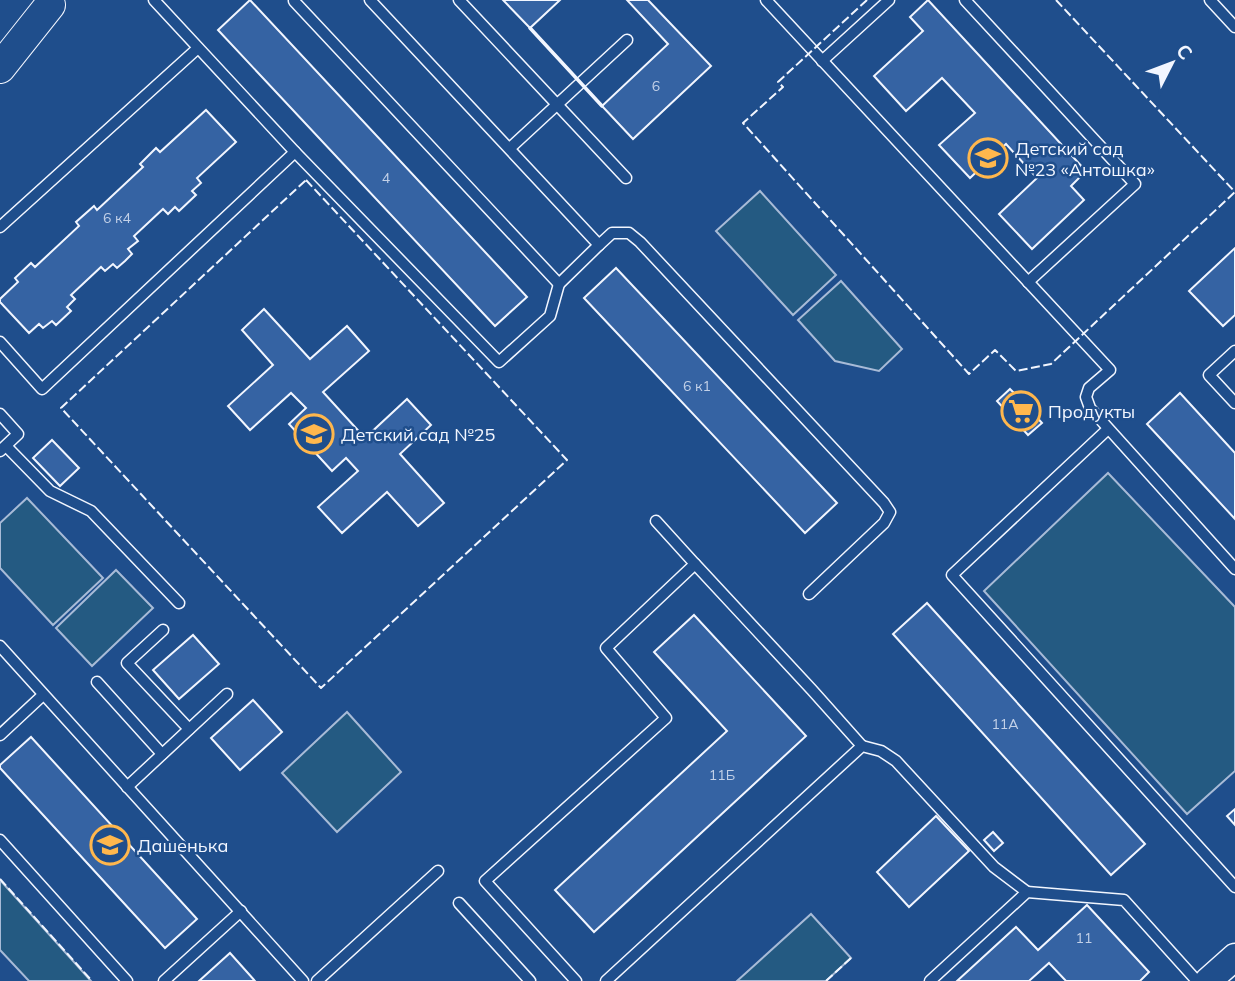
<svg xmlns="http://www.w3.org/2000/svg" width="1235" height="981" font-family="Mulish,sans-serif">
	<style>
		.green { fill: #245a82; stroke: #a8bbd7; stroke-width: 2 }
		.building { fill: #3563a3; stroke: #f2f6ff; stroke-width: 2 }
		.lines { fill: none; stroke-linecap: round; stroke-linejoin: round }
		.service-casing { stroke: #f2f6ff; stroke-width: 13 }
		.tertiary-casing { stroke: #f2f6ff; stroke-width: 29 }
		.secondary-casing { stroke: #f2f6ff; stroke-width: 32 }
		.service { stroke: #1f4e8c; stroke-width: 10 }
		.tertiary { stroke: #1f4e8c; stroke-width: 26 }
		.secondary { stroke: #1f4e8c; stroke-width: 30 }
		.fence { stroke: #f2f6ff; stroke-width: 2; stroke-dasharray: 9 3.5; stroke-linecap: butt }
		.wall { stroke: #f2f6ff; stroke-width: 3.5 }
		.labels { text-anchor: middle; dominant-baseline: central; stroke-width: 5; stroke-linejoin: round; paint-order: stroke }
		.number-label { font-size: 14px; fill: #c3d1e8 }
		.poi-label { font-size: 18px; fill: #f2f6ff; stroke: #1f4e8c; text-anchor: start }
	</style>
	<rect width="100%" height="100%" fill="#1f4e8c"/>
	<g class="green">
		<path d="M760,191L836,275L793,315L716,231Z"/>
		<path d="M841,281L902,349L879,371L835,361L798,320Z"/>
		<path d="M1108,473L1235,607V771L1187,814L984,591Z"/>
		<path d="M27,498L103,578L53,625L0,568V523Z"/>
		<path d="M116,570L153,608L92,666L56,628Z"/>
		<path d="M347,712L401,772L337,832L282,773Z"/>
		<path d="M0,880L91,981H29L0,950Z"/>
		<path d="M811,914L851,958L826,981H737Z"/>
	</g>
	<g class="building">
		<path d="M250,0L527,297L495,326L218,30Z"/>
		<path d="M503,0H560L530,28Z"/>
		<path d="M627,0H648L711,66L633,139L602,106L668,44Z"/>
		<path d="M928,0L1086,171L1071,186L1084,200L1032,249L999,214L1037,178L1006,144L970,178L939,145L975,113L942,78L906,111L874,76L923,31L910,17Z"/>
		<path d="M206,110L236,142L197,178L201,183L192,191L196,195L179,211L175,207L168,214L163,209L134,236L138,241L128,249L132,254L125,261L117,268L113,264L105,271L101,267L71,295L75,299L67,307L71,311L56,325L52,321L43,328L39,324L29,333L0,302V299L18,282L15,278L31,263L35,267L79,226L76,222L94,206L97,210L143,167L140,164L156,148L160,152Z"/>
		<path d="M1235,248V315L1223,326L1189,291Z"/>
		<path d="M616,268L837,503L805,533L584,298Z"/>
		<path d="M264,309L310,359L347,326L369,351L323,392L365,438L407,399L431,425L400,454L444,503L418,526L387,492L342,533L318,507L358,471L346,458L332,471L289,424L306,408L291,393L250,430L228,406L273,365L242,330Z"/>
		<path d="M1010,389L1020,399L1024,395L1033,400L1036,405L1037,409L1033,413L1042,423L1028,435L997,401Z"/>
		<path d="M1180,393L1235,453V519L1147,424Z"/>
		<path d="M52,440L79,468L60,486L33,458Z"/>
		<path d="M927,603L1145,844L1111,875L893,634Z"/>
		<path d="M694,615L806,736L594,932L555,890L727,731L654,652Z"/>
		<path d="M193,635L219,664L179,699L153,670Z"/>
		<path d="M253,700L282,732L240,770L211,738Z"/>
		<path d="M31,737L197,919L165,948L0,768V765Z"/>
		<path d="M1235,809V825L1227,816Z"/>
		<path d="M936,816L969,851L909,907L877,872Z"/>
		<path d="M993,832L1003,843L994,851L984,840Z"/>
		<path d="M1087,905L1149,972L1140,981H1066L1049,963L1029,981H957L1016,927L1038,950Z"/>
		<path d="M230,953L255,981H199Z"/>
	</g>
	<g class="lines">
		<g class="service-casing">
			<g id="service">
				<path d="M154,0L295,152L499,362L550,316L559,284L599,245"/>
				<path d="M295,0L294,1L559,284"/>
				<path d="M370,0L599,245L612,233H629L640,242L884,503L890,512L884,523L809,594"/>
				<path d="M459,0L626,178"/>
				<path d="M766,0L1110,370L1089,388L1086,397L1090,408L1235,569"/>
				<path d="M965,0L1135,184L1028,282"/>
				<path d="M1210,0L1235,27"/>
				<path d="M822,61L889,0"/>
				<path d="M510,148L627,40"/>
				<path d="M0,227L198,48"/>
				<path d="M0,342L42,389L295,152"/>
				<path d="M1235,351L1209,375L1235,403"/>
				<path d="M0,414L18,434L0,451"/>
				<path d="M1108,429L952,575L1235,887"/>
				<path d="M6,446L50,491L91,511L179,603"/>
				<path d="M656,521L695,564"/>
				<path d="M163,630L127,663L189,729"/>
				<path d="M0,646L303,981"/>
				<path d="M97,682L162,754"/>
				<path d="M0,735L43,695"/>
				<path d="M127,787L227,694"/>
				<path d="M0,840L127,981"/>
				<path d="M459,903L530,981"/>
				<path d="M164,981L241,911"/>
				<path d="M317,981L438,871"/>
				<path d="M576,981L485,881L666,718L606,648L695,564L812,690L862,746"/>
				<path d="M606,981L862,746L881,751L896,761L994,867L1027,892"/>
				<path d="M930,981L1027,892L1124,900L1197,981"/>
			</g>
		</g>
		<g class="tertiary-casing">
			<path id="tertiary" d="M1208,981L1235,957"/>
		</g>
		<g class="secondary-casing">
			<path id="secondary" d="M0,68L50,5"/>
		</g>
		<use href="#service" class="service"/>
		<use href="#tertiary" class="tertiary"/>
		<use href="#secondary" class="secondary"/>
		<g class="fence">
			<path d="M867,0L778,82L783,87L743,123L969,374L995,350L1016,371L1051,364L1235,192"/>
			<path d="M1056,0L1235,192"/>
			<path d="M306,180L567,460L321,688L61,408Z"/>
			<path d="M0,879L92,981"/>
			<path d="M826,981L851,958"/>
		</g>
		<path class="wall" d="M530,28L602,106"/>
	</g>
	<defs>
		<g id="school-ring" transform="scale(2.0125)"><circle r="9.5" fill="#1f4e8c" stroke="#ffb74d" stroke-width="1.5"/><path d="M0-5L7-2L0 1L-7-2ZM-4 1L0 2.5L4 1V4Q0 6-4 4Z" fill="#ffb74d"/></g>
		<g id="supermarket-ring" transform="scale(2.0125)"><circle r="9.5" fill="#1f4e8c" stroke="#ffb74d" stroke-width="1.5"/><path d="M-6-5.5h2.5l.6 2H6L4.5 2H-2.5L-4.4-4H-6ZM-1.5 3.2a1.3 1.3 0 1 0 .1 0ZM3 3.2a1.3 1.3 0 1 0 .1 0Z" fill="#ffb74d"/></g>
	</defs>
	<g fill-rule="evenodd">
		<use href="#school-ring" x="988" y="158"/>
		<use href="#supermarket-ring" x="1021" y="411"/>
		<use href="#school-ring" x="314" y="434"/>
		<use href="#school-ring" x="110" y="845"/>
	</g>
	<g class="labels">
		<g class="number-label">
			<text x="656" y="86">6</text>
			<text x="386" y="178">4</text>
			<text x="117" y="218">6 к4</text>
			<text x="697" y="386">6 к1</text>
			<text x="1005" y="724">11А</text>
			<text x="722" y="775">11Б</text>
			<text x="1084" y="938">11</text>
		</g>
		<g class="poi-label">
			<text x="1015" y="148">Детский сад<tspan x="1015" dy="21">№23 «Антошка»</tspan></text>
			<text x="1048" y="411">Продукты</text>
			<text x="341" y="434">Детский сад №25</text>
			<text x="137" y="845">Дашенька</text>
		</g>
	</g>
	<g transform="translate(1172 63) rotate(48)" stroke="#1f4e8c" stroke-width="5" paint-order="stroke">
	<path d="M0-5L12 26L0 18L-12 26Z" fill="#f2f6ff"/>
	<text y="-10" font-size="19" font-weight="bold" text-anchor="middle" fill="#f2f6ff">С</text>
	</g>
</svg>
